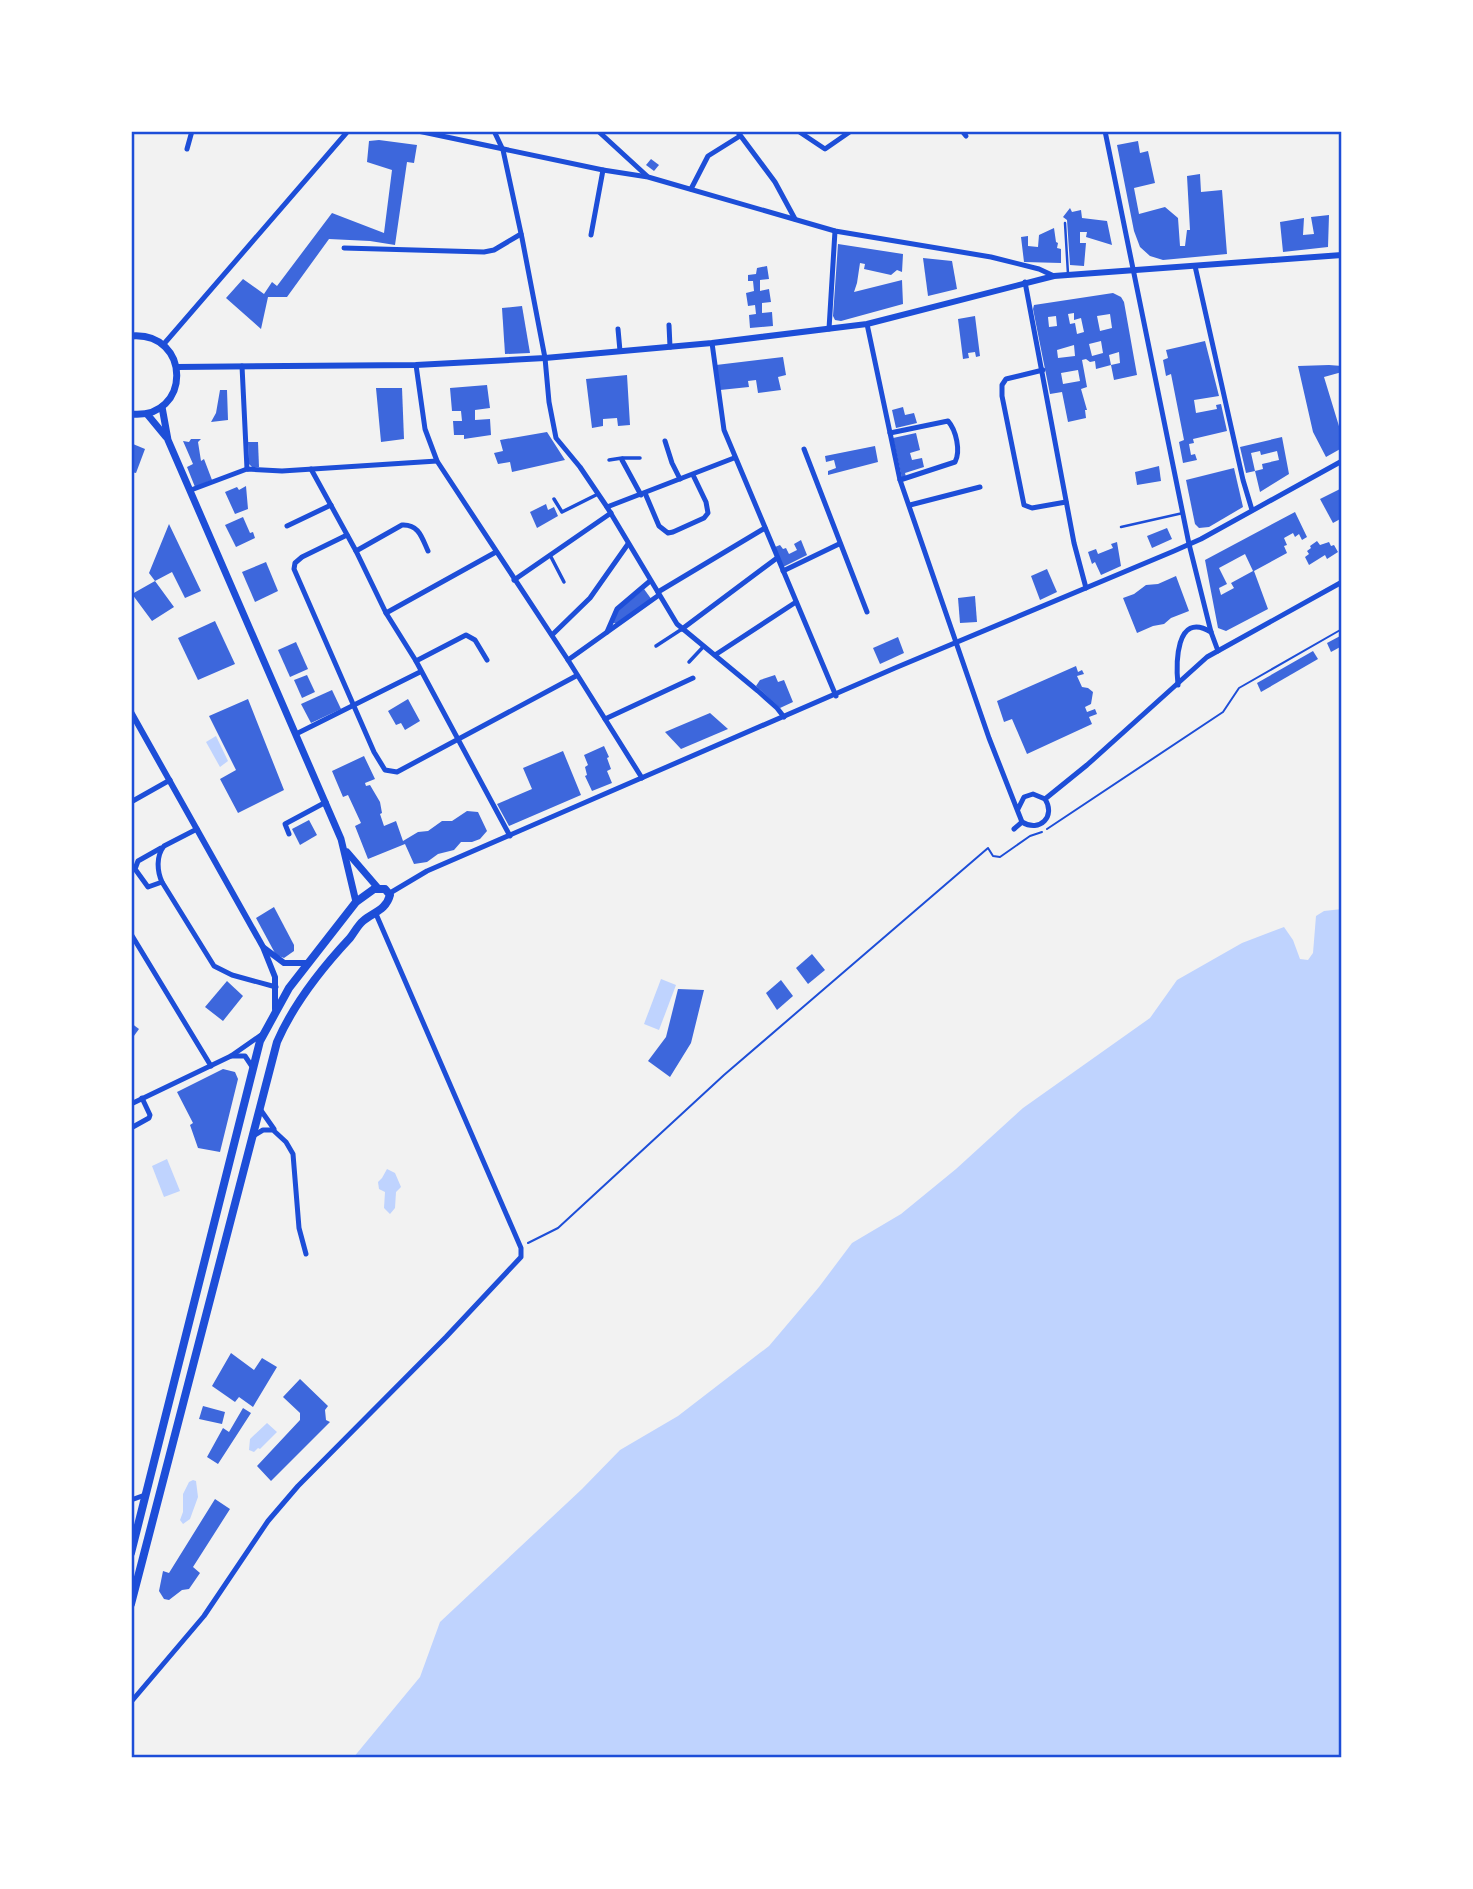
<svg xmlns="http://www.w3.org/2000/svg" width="1473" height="1889" font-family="Ubuntu,sans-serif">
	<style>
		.water { fill: #bfd3fe }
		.building { fill: #3d67dc; fill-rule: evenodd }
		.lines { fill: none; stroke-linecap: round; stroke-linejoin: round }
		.path { stroke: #1d4ed8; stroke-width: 2 }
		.service { stroke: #1d4ed8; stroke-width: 2.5 }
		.pedestrian { stroke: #1d4ed8; stroke-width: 3.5 }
		.minor { stroke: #1d4ed8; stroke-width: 5 }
		.tertiary { stroke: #1d4ed8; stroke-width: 6 }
		.secondary { stroke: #1d4ed8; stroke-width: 7 }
		.trunk { stroke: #1d4ed8; stroke-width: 8 }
		.neatline { fill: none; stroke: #1d4ed8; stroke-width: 2.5 }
	</style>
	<rect width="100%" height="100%" fill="#f2f2f2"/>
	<g class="water">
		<path d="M216,736L228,761L220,767L206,742Z"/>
		<path d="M1342,909V1758H353L420,1677L440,1622L582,1489L620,1450L678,1416L769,1346L819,1287L852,1243L901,1214L956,1169L1023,1108L1150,1018L1177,980L1242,943L1284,927L1293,940L1300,959L1308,960L1313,953L1316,916L1324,911Z"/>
		<path d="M661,979L676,985L659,1030L644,1024Z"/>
		<path d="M167,1159L180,1191L164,1197L152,1166Z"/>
		<path d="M387,1169L395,1173L401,1187L396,1192L395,1208L390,1214L384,1208L385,1192L379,1189L378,1182L382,1178Z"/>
		<path d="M267,1423L277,1432L260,1449L258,1448L254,1452L249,1450L250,1439Z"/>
		<path d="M193,1480L196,1481L198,1497L190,1519L183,1524L180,1520L183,1512V1494L189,1482Z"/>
	</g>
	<g class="building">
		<path d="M379,140L417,145L414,163L407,162L395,245L370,241L329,239L287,297H268L261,329L226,298L243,279L264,294L272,282L277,286L332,213L384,233L392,170L367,162L369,141Z"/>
		<path d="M1138,141L1140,153L1148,151L1155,183L1134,188L1139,214L1165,207L1178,218L1180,246H1185L1187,230H1190L1187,176L1200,174L1201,192L1222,190L1227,254L1163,260L1150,256L1140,247L1134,231L1117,145Z"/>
		<path d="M651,159L659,165L654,171L646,165Z"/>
		<path d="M1070,208L1072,212L1081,210L1082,218L1107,221L1112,245L1086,237L1087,232H1080V243H1086L1084,266L1070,265L1067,220L1063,217Z"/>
		<path d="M1329,215L1328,247L1283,252L1280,222L1304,218L1303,235L1314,234L1311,217Z"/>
		<path d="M1054,228L1056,242L1058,243L1057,248L1061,249V263L1024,262L1021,237L1028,236V246L1038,247L1039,235Z"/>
		<path d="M838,244L903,254L902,272L897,270L891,275L864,269L865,264L860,263L857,283L854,292L902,280L903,304L841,321L835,320L833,316Z"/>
		<path d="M923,258L952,261L957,289L928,296Z"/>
		<path d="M767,266L769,279L760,280V291L769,289L771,302L762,303V313L772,312L773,326L750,328L749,315L756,314L755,305L748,306L746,293L754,291L753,281H748V275L756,274L757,268Z"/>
		<path d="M1113,293L1121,297L1124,302L1137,375L1114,380L1111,365L1120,363L1119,352L1109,355L1111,365L1096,369L1095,361L1090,362L1086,359L1082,360L1087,387L1081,389L1087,410H1085L1086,418L1068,422L1062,392L1050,394L1033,309L1034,305ZM1074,313V320L1081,318L1084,332L1077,334L1075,323L1070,324L1068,314ZM1110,314L1112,328L1100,331L1097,316ZM1056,316L1057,326L1049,327L1048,317ZM1101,341L1103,353L1092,356L1089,344ZM1074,345L1075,356L1058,358L1057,350ZM1078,370L1080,381L1063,384L1061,373Z"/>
		<path d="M522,306L530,353L505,354L502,308Z"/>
		<path d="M975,316L980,356L976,357L975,352L968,353L969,358L963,359L958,319Z"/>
		<path d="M1205,341L1219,396L1194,400L1196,413L1217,409L1216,405L1221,404L1227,431L1193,439L1194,443L1189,444L1191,455L1195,454L1197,460L1183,463L1179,442L1184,440L1171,374L1166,376L1163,360L1168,358L1166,350Z"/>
		<path d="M783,357L786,375L778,377L781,390L758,393L756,380L748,381L749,387L720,390L716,365Z"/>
		<path d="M1329,365L1342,366V372L1324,377L1342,436V448L1326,457L1313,432L1298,366Z"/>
		<path d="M627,375L630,425L618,426L617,418L603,419V426L592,428L586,379Z"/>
		<path d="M487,385L490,408L475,410V420L490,419L491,435L464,439V435H454L453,421H462L461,411H452L450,388Z"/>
		<path d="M376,388H402L404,439L381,442Z"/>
		<path d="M220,390H227L228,420L211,422L216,413Z"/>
		<path d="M903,407L905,415L914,413L917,423L896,428L892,410Z"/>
		<path d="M547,432L565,460L512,472L510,462L498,464L494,453L503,451L500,440Z"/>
		<path d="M916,433L920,450L910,453L912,460L922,458L924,467L905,473L906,477L902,478L893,438Z"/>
		<path d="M1282,437L1289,474L1260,492L1255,471L1263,469L1262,464L1279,460L1277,451L1261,455L1260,451L1251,453L1255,471L1246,473L1240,447Z"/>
		<path d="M191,439H201L198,442L201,461L204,459L212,480L195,487L187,467L193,464L183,441L189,442Z"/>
		<path d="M248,442H258L259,467H252L249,464Z"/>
		<path d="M133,444L145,449L136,473L131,472Z"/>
		<path d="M875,446L878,462L828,475V471L836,468L834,460L826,462L825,456Z"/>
		<path d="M1159,466L1161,481L1137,485L1135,472Z"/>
		<path d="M1234,468L1243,507L1209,527L1199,528L1195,524L1186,480Z"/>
		<path d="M246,486L248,509L235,514L225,492L237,487L239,490Z"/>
		<path d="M1342,488V518L1333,523L1320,499Z"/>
		<path d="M546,504L548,510L554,507L558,516L537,528L530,512Z"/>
		<path d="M1295,512L1307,537L1302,540L1299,534L1295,537L1293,533L1284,538L1287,545L1284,546L1287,553L1254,571L1268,609L1226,631L1218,628L1205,560ZM1245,554L1253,571L1231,583L1234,588L1221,595L1219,588L1227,584L1219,568Z"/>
		<path d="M243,517L250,533L253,532L255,538L236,547L225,525Z"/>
		<path d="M169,524L201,591L185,598L172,572L155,581L174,607L152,621L132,594L155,581L149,573Z"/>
		<path d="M1167,528L1172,539L1152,548L1147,536Z"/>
		<path d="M801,540L807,555L783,567L775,547L780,545L783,549L786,548L789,554L797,550L794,544Z"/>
		<path d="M1317,541L1320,545L1329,542L1331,546L1334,545L1338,552L1327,559L1325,555L1309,565L1305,557L1309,554L1307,551L1311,548L1310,546Z"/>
		<path d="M1117,542L1121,566L1101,575L1095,562L1092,564L1088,552L1096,549L1098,554L1113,548L1111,544Z"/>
		<path d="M266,562L278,591L255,602L242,572Z"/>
		<path d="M1047,569L1057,592L1040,600L1031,576Z"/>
		<path d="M1176,576L1189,611L1171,618L1164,624L1153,626L1137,633L1123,598L1134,594L1146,585L1158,584Z"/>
		<path d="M644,589L652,600L620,623H613L616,612Z"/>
		<path d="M975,596L977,622L960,623L958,598Z"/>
		<path d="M215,621L235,664L198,680L178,638Z"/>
		<path d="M1342,635V646L1331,652L1327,643Z"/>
		<path d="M898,637L904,653L880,664L873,648Z"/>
		<path d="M296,642L308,669L290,677L278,650Z"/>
		<path d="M1313,651L1318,659L1261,692L1257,683Z"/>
		<path d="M1076,666L1078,672L1082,670L1084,674L1077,676L1082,687L1088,688L1093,692L1091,704L1085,707L1087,712L1095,709L1097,714L1089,717L1092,724L1027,754L1012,719L1004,722L997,701Z"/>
		<path d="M307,675L315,692L302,698L294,680Z"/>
		<path d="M775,675L778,682L784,680L793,702L780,708L756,686L760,680Z"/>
		<path d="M332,690L341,709L311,723L301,704Z"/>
		<path d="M248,699L284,790L238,813L220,779L236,770L209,716Z"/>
		<path d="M408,699L420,721L405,730L401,723L396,725L388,711Z"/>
		<path d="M710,713L728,729L681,749L665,732Z"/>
		<path d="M604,746L609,757L607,758L611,769L607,771L612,783L592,791L585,776L587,775L585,767L588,765L584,755Z"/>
		<path d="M563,751L581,795L509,826L497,804L532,789L523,768Z"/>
		<path d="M364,756L375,779L365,783L366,786L370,785L380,802L382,813L380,814L384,826L396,821L403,841L418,832L428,831L442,821H452L467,811L478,812L487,831L480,839L472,842H461L454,850L438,854L427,862L414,864L405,844L368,859L355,826L361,823L348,795L343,797L332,771Z"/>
		<path d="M309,820L317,835L300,845L292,829Z"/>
		<path d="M274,907L294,945V951L284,958L276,955L256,918Z"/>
		<path d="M812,954L825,970L808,984L796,968Z"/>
		<path d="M781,980L793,996L777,1010L766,993Z"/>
		<path d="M227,981L243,996L223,1021L205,1007Z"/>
		<path d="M678,989L704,990L691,1043L670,1077L648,1061L666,1037Z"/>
		<path d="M131,1023L139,1029L131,1040Z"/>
		<path d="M223,1069L235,1072L238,1079L220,1152L198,1148L190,1125L193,1123L177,1092Z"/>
		<path d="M231,1353L254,1370L262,1358L277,1367L253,1407L239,1397L235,1402L212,1386Z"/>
		<path d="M300,1379L328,1406L325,1410L326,1420L330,1422L271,1481L257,1466L300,1420V1413L283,1397Z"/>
		<path d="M203,1406L225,1412L222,1424L199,1419Z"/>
		<path d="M243,1408L251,1413L218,1464L207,1457L223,1428L229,1432Z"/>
		<path d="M215,1499L230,1509L193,1567L200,1573L189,1589L182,1590L169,1600L164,1599L159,1591L163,1571L169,1573Z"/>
	</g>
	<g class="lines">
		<g class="path">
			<path d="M1047,829L1223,712L1239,688L1342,629"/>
			<path d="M528,1243L558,1228L724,1075L988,848L993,856L1000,857L1030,836L1042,832"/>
		</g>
		<g class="service">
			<path d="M1065,223L1068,274"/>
			<path d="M1121,527L1183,513"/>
		</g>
		<g class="pedestrian">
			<path d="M609,460L622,458"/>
			<path d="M622,460L623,458H640"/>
			<path d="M554,499L562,512L598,494"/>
			<path d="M550,555L564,582"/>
			<path d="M656,646L682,629"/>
			<path d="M689,662L704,646"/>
		</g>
		<g class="minor">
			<path d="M418,131L603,170L648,177L835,231L991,257L1039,269L1054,276"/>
			<path d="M494,131L503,150L522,238L545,358L549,402L556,438L580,467L607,507L677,624L758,691L777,708L784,717"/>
			<path d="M598,131L647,176"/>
			<path d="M737,131L775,182L795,219"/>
			<path d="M798,131L825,149L851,131"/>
			<path d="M962,131L966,136"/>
			<path d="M1105,131L1189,544L1211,632L1218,651"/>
			<path d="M187,149L192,131"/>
			<path d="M691,189L708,156L740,136"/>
			<path d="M591,235L603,170"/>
			<path d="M344,248L484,252L494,250L521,234"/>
			<path d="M1195,266L1243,480L1252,510"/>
			<path d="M1025,282L1074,543L1086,588"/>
			<path d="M867,324L900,480L989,738L1022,822C1040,833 1056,816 1045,799L1033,794L1024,797L1018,809"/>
			<path d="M669,325L670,347"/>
			<path d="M618,329L620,351"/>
			<path d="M829,329L835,231"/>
			<path d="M712,343L724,430L836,696"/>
			<path d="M163,345L348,131"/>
			<path d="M416,365L425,429L437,461L568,660L642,778"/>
			<path d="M242,366L247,469"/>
			<path d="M1043,370L1006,379L1002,385V396L1024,505L1032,508L1066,502"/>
			<path d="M890,433L948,421C956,430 961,451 955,462L900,480"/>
			<path d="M665,441L672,463L680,479"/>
			<path d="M804,449L867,612"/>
			<path d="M622,460L641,495"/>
			<path d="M311,469L356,551L386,613L416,661L510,836"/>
			<path d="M191,490L247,469L282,471L437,461"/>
			<path d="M645,493L659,526L668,533L673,532L704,518L708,513L706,502L693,475"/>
			<path d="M910,505L980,487"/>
			<path d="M607,507L734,458"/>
			<path d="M287,526L331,505"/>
			<path d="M347,535L302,557L295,563L294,569L374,752L385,770L397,772L576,676"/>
			<path d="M356,551L402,525C419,524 422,538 428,551"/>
			<path d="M783,571L839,544"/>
			<path d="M514,580L611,513"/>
			<path d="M658,592L765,528"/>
			<path d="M386,613L496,552"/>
			<path d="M682,629L777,558"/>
			<path d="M607,632L617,609L650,581"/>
			<path d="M552,635L590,598L628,544"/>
			<path d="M715,655L796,602"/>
			<path d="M568,660L659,595"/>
			<path d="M416,661L466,635L475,640L487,660"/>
			<path d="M1178,685C1176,665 1175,610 1211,632"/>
			<path d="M605,719L693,678"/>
			<path d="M296,734L420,672"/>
			<path d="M1045,799L1087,765L1207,657L1342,582"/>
			<path d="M131,802L170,780"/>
			<path d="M197,829L164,846C156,856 157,871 162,882L214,966L232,975L276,987"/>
			<path d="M1014,829L1022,822"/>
			<path d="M289,834L285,824L326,802"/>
			<path d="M161,848L138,861L135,869L148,887L162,882"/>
			<path d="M390,893L427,871L895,668L1174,551L1201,539L1342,461"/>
			<path d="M131,934L211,1066"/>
			<path d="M231,1056H245L253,1068"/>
			<path d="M131,1104L231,1056L264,1033"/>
			<path d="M260,1109L274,1129"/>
			<path d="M131,1128L149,1118L150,1115L142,1098"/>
			<path d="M253,1136L263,1130H273L286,1142L293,1154L299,1228L306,1254"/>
			<path d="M131,1500L145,1495"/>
			<path d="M131,1702L204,1616L268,1521L298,1486L446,1337L521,1257V1248L376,914"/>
		</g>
		<g class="tertiary">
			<path d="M177,367L416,365L545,358L712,343L867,324L1054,276L1342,255"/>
			<path d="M131,712L263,947L275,977V1009"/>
			<path d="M264,948L284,963H308"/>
		</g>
		<g class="secondary">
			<path d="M131,336C192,331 192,420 131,414"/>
			<path d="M162,407L168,440L341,839L356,902"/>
			<path d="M147,414L166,437"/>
			<path d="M347,852L378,888"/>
		</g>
		<path class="trunk" d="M131,1553L260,1041L289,988L356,902L374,889H385L390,895C386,910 374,912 363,921C358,925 354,933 350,938C321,969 294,1003 277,1042L131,1604"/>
	</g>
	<rect width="1473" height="1889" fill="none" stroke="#ffffff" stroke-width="266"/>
	<rect x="133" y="133" width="1207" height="1623" class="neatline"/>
</svg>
